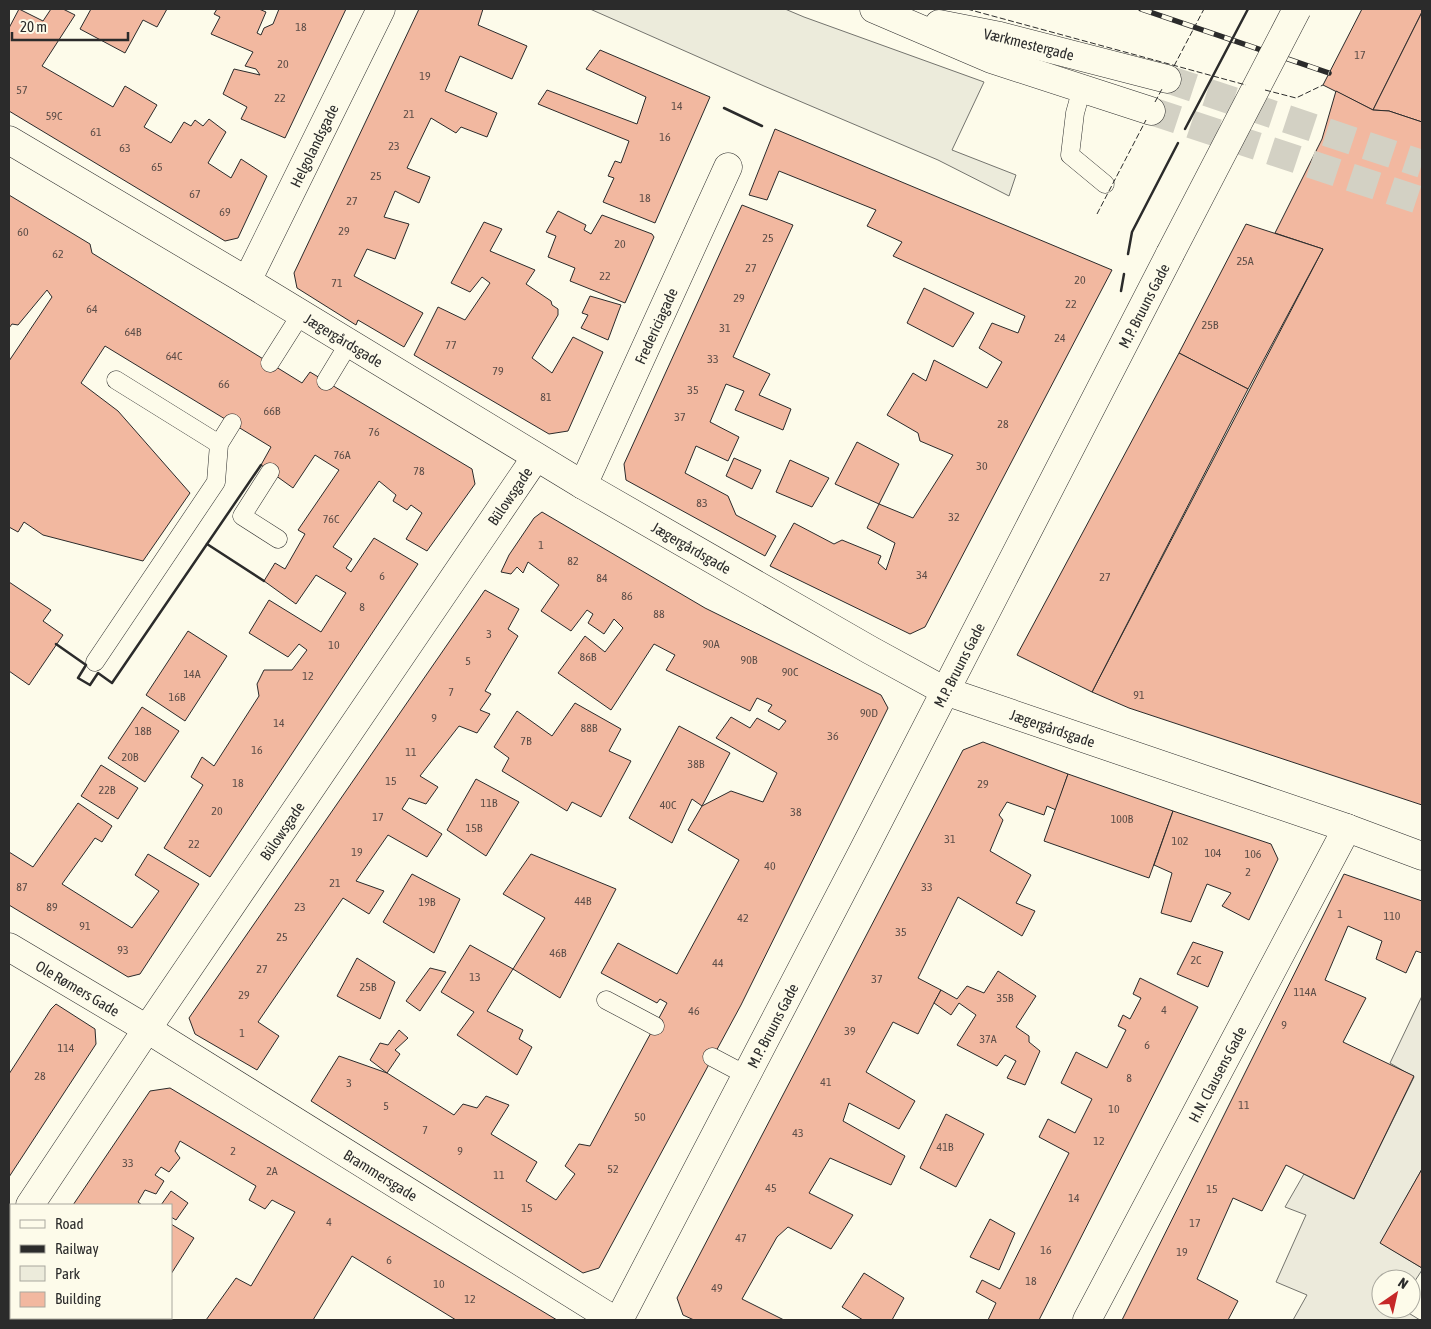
<svg xmlns="http://www.w3.org/2000/svg" width="1431" height="1329" font-family="'Asap Condensed',sans-serif">
	<style>
		.green { fill: #ecebdb; stroke: #74746e }
		.parking { fill: #eceadb; stroke: #74746e }
		.building { fill: #f2b8a0; stroke: #2b2b2b }
		.lines { fill: none; stroke-linecap: round; stroke-linejoin: round }
		.street-tunnel { stroke: #d3d1c4; stroke-width: 28; stroke-dasharray: 28 14; stroke-linecap: butt }
		.lane-casing { stroke: #2b2b2b; stroke-width: 19 }
		.street-casing { stroke: #2b2b2b; stroke-width: 29 }
		.secondary-casing { stroke: #2b2b2b; stroke-width: 29 }
		.lane { stroke: #fdfbea; stroke-width: 18 }
		.street { stroke: #fdfbea; stroke-width: 28 }
		.secondary { stroke: #fdfbea; stroke-width: 28 }
		.rail-casing { stroke: #2b2b2b; stroke-width: 5.5 }
		.rail { stroke: #fdfbea; stroke-width: 4; stroke-dasharray: 11; stroke-linecap: butt }
		.secondary-bridge-casing { stroke: #2b2b2b; stroke-width: 29; stroke-linecap: butt }
		.secondary-bridge { stroke: #fdfbea; stroke-width: 28 }
		.fence { stroke: #2b2b2b; stroke-width: 1; stroke-dasharray: 6 2.5; stroke-linecap: butt }
		.wall { stroke: #2b2b2b; stroke-width: 2.5 }
		.labels { text-anchor: middle; dominant-baseline: central; stroke-width: 4; stroke-linejoin: round; paint-order: stroke }
		.number-label { font-size: 12px; fill: #5d4e48 }
		.street-label { font-size: 15px; fill: #2b2b2b; stroke: #fdfbea }
	</style>
	<rect width="100%" height="100%" fill="#fdfbea"/>
	<path class="green" d="M590,9H785L804,17L984,82L952,150L1016,175L1009,196L938,160L764,86Z"/>
	<path class="parking" d="M1422,996V1169L1381,1243L1422,1268V1270L1411,1287V1279H1381V1309H1402L1420,1320H1293L1307,1295L1276,1282L1306,1215L1285,1207L1304,1174L1354,1199L1414,1077L1390,1063Z"/>
	<g class="building">
		<path d="M19,9L43,21L51,9H63L75,15L42,66L113,107L125,86L157,105L144,127L171,143L184,122L191,126L195,120L203,126L209,119L226,132L208,163L231,178L241,159L267,176L238,238L225,241L9,111V28Z"/>
		<path d="M91,9H167L157,27L143,20L125,53L80,29Z"/>
		<path d="M217,9H259L266,12L257,33L261,35L264,28L273,24L279,9H346L285,138L241,119L247,107L223,94L234,69L260,75L256,69L245,66L253,52L211,34L220,17L214,14Z"/>
		<path d="M419,9H483L478,25L527,46L512,79L460,56L445,91L497,113L487,137L461,127L456,133L431,118L407,168L430,177L419,203L395,191L384,217L409,224L395,259L367,249L354,276L423,313L404,347L358,320L356,325L297,288L294,273Z"/>
		<path d="M1362,9H1422V12L1373,110L1323,85Z"/>
		<path d="M1422,12V122L1389,111L1373,110Z"/>
		<path d="M600,50L710,97L655,223L603,202L614,178L608,176L615,161L621,163L629,141L538,104L547,90L637,124L646,97L586,69Z"/>
		<path d="M1336,91L1373,110L1389,111L1422,122V805L1129,708L1092,692L1323,249L1275,233L1322,139Z"/>
		<path d="M775,129L1112,270L925,627L910,634L770,566L794,523L834,544L842,540L881,556L878,563L886,570L895,543L867,528L879,504L913,518L953,455L920,441L918,433L887,415L913,373L926,381L934,360L987,388L1002,362L979,348L992,323L1018,333L1025,316L893,256L902,242L867,226L876,210L779,171L767,200L749,195Z"/>
		<path d="M9,195L90,244L92,253L302,383L310,372L472,469L475,484L427,551L406,539L422,513L411,505L407,510L393,501L396,495L379,481L333,547L352,559L346,568L351,572L374,538L418,564L210,877L164,848L203,785L191,777L202,757L214,766L259,696L257,684L264,670H292L307,650L299,644L288,657L249,633L269,600L321,632L346,593L316,575L296,604L264,581L275,563L285,569L305,534L298,530L339,470L315,455L293,488L261,465L271,447L105,346L81,383L118,411L190,493L143,561L43,535L24,522L18,532L9,527V361L52,297L47,290L18,325L12,324L9,328Z"/>
		<path d="M742,205L793,225L733,357L770,374L759,395L791,409L783,430L735,410L744,391L726,384L710,422L739,437L728,461L696,446L685,473L728,496L736,515L776,536L765,556L626,480L624,464Z"/>
		<path d="M558,211L586,225L584,230L591,234L602,215L652,234L654,237L625,303L570,281L575,268L548,257L556,236L546,232Z"/>
		<path d="M484,222L502,229L490,251L535,270L526,284L551,301L552,305L558,309V315L532,358L552,373L573,337L603,352L568,431L549,434L414,355L438,307L465,320L490,283L482,277L470,292L451,283Z"/>
		<path d="M1246,224L1323,249L1248,389L1179,353Z"/>
		<path d="M924,288L974,313L953,347L907,323Z"/>
		<path d="M590,296L621,305L608,340L581,328L588,315L582,313Z"/>
		<path d="M1179,353L1248,389L1092,692L1017,655Z"/>
		<path d="M857,442L899,464L879,504L835,484Z"/>
		<path d="M734,458L761,470L752,489L726,476Z"/>
		<path d="M790,460L829,478L812,507L776,492Z"/>
		<path d="M542,512L705,608L881,695L888,708L741,1005L599,1268L583,1273L311,1101L339,1056L387,1073L454,1115L463,1104L477,1108L486,1096L509,1105L491,1134L537,1162L526,1181L556,1200L575,1174L565,1166L579,1144L590,1146L667,1003L660,999L657,1003L601,973L618,943L677,974L739,860L688,830L702,806L731,791L763,802L777,773L716,738L731,717L750,728L757,718L779,730L786,721L768,711L772,705L757,698L750,711L666,670L675,655L654,644L611,710L558,673L585,636L605,652L623,628L614,619L604,634L588,623L593,614L587,610L571,631L541,611L559,585L528,562L523,573L517,567L511,574L501,572L509,555L534,518Z"/>
		<path d="M9,582L51,610L43,621L63,635L29,685L9,671Z"/>
		<path d="M485,590L519,609L508,629L518,636L485,691L491,694L480,710L490,714L477,733L459,726L420,776L438,787L426,804L409,798L402,809L442,834L427,857L388,835L356,881L384,891L369,914L343,898L258,1022L279,1036L257,1070L195,1034L189,1018Z"/>
		<path d="M188,631L227,656L185,721L146,695Z"/>
		<path d="M575,703L621,729L609,751L631,761L601,817L572,802L567,811L502,771L509,758L494,747L517,711L552,736Z"/>
		<path d="M142,707L179,731L145,782L108,758Z"/>
		<path d="M679,726L730,753L702,806L692,799L672,843L629,818Z"/>
		<path d="M983,742L1068,774L1056,810L1047,806L1044,815L1007,802L999,815L1003,820L990,851L1031,875L1016,903L1035,911L1022,936L958,897L918,978L941,990L934,1003L918,1034L893,1022L866,1072L915,1101L899,1129L849,1103L843,1121L905,1156L891,1185L830,1158L809,1193L853,1215L831,1249L788,1227L777,1237L742,1299L784,1320H694L683,1315L677,1298L963,750Z"/>
		<path d="M101,765L138,788L118,819L81,796Z"/>
		<path d="M1068,774L1173,811L1149,878L1044,841Z"/>
		<path d="M476,779L519,802L486,856L447,830Z"/>
		<path d="M78,803L112,826L102,842L95,838L62,884L132,928L159,891L135,875L148,854L199,884L140,974L128,977L9,905V852L33,867Z"/>
		<path d="M1173,811L1271,844L1278,859L1249,920L1222,906L1231,893L1207,884L1191,922L1161,913L1172,873L1154,865Z"/>
		<path d="M531,854L616,889L560,998L513,969L545,918L503,894Z"/>
		<path d="M412,874L460,899L434,953L383,922Z"/>
		<path d="M1344,874L1422,901V953L1416,951L1406,973L1376,959L1382,941L1348,926L1325,980L1366,998L1343,1042L1414,1076L1354,1199L1286,1165L1262,1211L1233,1198L1197,1279L1238,1301L1228,1320H1122Z"/>
		<path d="M1193,942L1223,952L1208,987L1177,974Z"/>
		<path d="M470,945L513,969L487,1011L523,1030L519,1039L532,1047L517,1075L457,1035L474,1012L441,992Z"/>
		<path d="M357,958L395,982L380,1019L337,996Z"/>
		<path d="M430,968L446,972L420,1011L406,1001Z"/>
		<path d="M998,971L1036,996L1016,1027L1029,1036V1042L1040,1051L1025,1085L1007,1078L1016,1061L1005,1055L997,1066L957,1045L976,1015L959,1003L951,1015L934,1003L941,990L957,999L967,986L984,993Z"/>
		<path d="M1140,978L1198,1007L1039,1320H988L996,1303L976,1292L982,1280L1000,1289L1069,1153L1039,1137L1048,1119L1075,1133L1092,1099L1061,1083L1076,1052L1107,1068L1126,1030L1118,1026L1123,1015L1130,1019L1141,998L1133,994Z"/>
		<path d="M56,1004L95,1029L96,1044L9,1177V1074L51,1009Z"/>
		<path d="M399,1030L408,1038L395,1050L400,1054L387,1073L370,1060L380,1043L388,1045Z"/>
		<path d="M170,1088L557,1320H456L352,1256L313,1320H206L236,1278L251,1286L295,1212L272,1200L265,1209L249,1200L256,1186L180,1141L175,1151L180,1158L169,1172L161,1167L155,1175L164,1181L156,1194L145,1190L138,1202L142,1205H73L150,1091Z"/>
		<path d="M946,1114L984,1134L956,1187L920,1168Z"/>
		<path d="M1422,1169V1268L1380,1243Z"/>
		<path d="M171,1191L188,1203L176,1220L171,1217V1205H161Z"/>
		<path d="M990,1219L1015,1233L999,1270L970,1257Z"/>
		<path d="M171,1224L194,1238L171,1274Z"/>
		<path d="M864,1273L904,1298L892,1320H863L842,1307Z"/>
		<path d="M11,1296V1318H56L55,1320H9V1300Z"/>
		<path d="M92,1318H129L134,1320H95Z"/>
	</g>
	<g class="lines">
		<g class="street-tunnel">
			<path d="M1167,79L1422,164"/>
			<path d="M1151,111L1422,201"/>
		</g>
		<g class="lane-casing">
			<g id="lane">
				<path d="M1082,88L1075,113L1070,155L1105,184"/>
				<path d="M270,363L301,314"/>
				<path d="M116,380L219,444"/>
				<path d="M326,381L349,343"/>
				<path d="M270,472L242,516L278,539"/>
				<path d="M95,662L216,482L219,444L232,423"/>
				<path d="M606,1000L655,1026"/>
				<path d="M712,1057L746,1075"/>
			</g>
		</g>
		<g class="street-casing">
			<g id="street">
				<path d="M874,9L991,59L1151,111"/>
				<path id="s1" d="M939,24L1000,36L1167,79"/>
				<path id="s2" d="M9,140L247,281L583,485L870,650L945,691L1347,828L1422,856"/>
				<path id="s3" d="M247,281L381,9"/>
				<path id="s4" d="M583,485L728,167"/>
				<path id="s5" d="M9,947L147,1029L614,1320"/>
				<path id="s6" d="M30,1205L147,1029L536,457"/>
				<path d="M9,1237L11,1233"/>
				<path id="s7" d="M1087,1320L1347,828"/>
			</g>
		</g>
		<g class="secondary-casing">
			<g id="secondary">
				<path id="s8" d="M619,1320L862,853L1170,254"/>
			</g>
		</g>
		<use href="#lane" class="lane"/>
		<use href="#street" class="street"/>
		<use href="#secondary" class="secondary"/>
		<g class="rail-casing">
			<path id="rail" d="M1141,9L1329,73"/>
		</g>
		<use href="#rail" class="rail"/>
		<g class="secondary-bridge-casing">
			<path id="secondary-bridge" d="M1170,254L1297,9"/>
		</g>
		<use href="#secondary-bridge" class="secondary-bridge"/>
		<g class="fence">
			<path d="M967,9L1246,85"/>
			<path d="M1174,66L1204,9"/>
			<path d="M1265,90L1296,98L1323,85"/>
			<path d="M1155,102L1162,89"/>
			<path d="M1097,214L1146,120"/>
		</g>
		<g class="wall">
			<path d="M724,108L762,126"/>
			<path d="M1185,129L1248,9"/>
			<path d="M1128,254L1132,232L1178,143"/>
			<path d="M1121,291L1124,274"/>
			<path d="M207,544L264,581"/>
			<path d="M56,644L86,665L78,678L90,685L98,673L112,683L261,465"/>
		</g>
	</g>
	<g class="labels">
		<g class="number-label">
			<text x="301" y="27">18</text>
			<text x="1360" y="55">17</text>
			<text x="283" y="64">20</text>
			<text x="425" y="76">19</text>
			<text x="22" y="90">57</text>
			<text x="280" y="98">22</text>
			<text x="677" y="106">14</text>
			<text x="409" y="114">21</text>
			<text x="54" y="116">59C</text>
			<text x="96" y="132">61</text>
			<text x="665" y="137">16</text>
			<text x="394" y="146">23</text>
			<text x="125" y="148">63</text>
			<text x="157" y="167">65</text>
			<text x="376" y="176">25</text>
			<text x="195" y="194">67</text>
			<text x="645" y="198">18</text>
			<text x="352" y="201">27</text>
			<text x="225" y="212">69</text>
			<text x="344" y="231">29</text>
			<text x="23" y="232">60</text>
			<text x="768" y="238">25</text>
			<text x="620" y="244">20</text>
			<text x="58" y="254">62</text>
			<text x="1245" y="261">25A</text>
			<text x="751" y="268">27</text>
			<text x="605" y="276">22</text>
			<text x="1080" y="280">20</text>
			<text x="337" y="283">71</text>
			<text x="739" y="298">29</text>
			<text x="1071" y="304">22</text>
			<text x="92" y="309">64</text>
			<text x="1210" y="325">25B</text>
			<text x="725" y="328">31</text>
			<text x="133" y="332">64B</text>
			<text x="1060" y="338">24</text>
			<text x="451" y="345">77</text>
			<text x="174" y="356">64C</text>
			<text x="713" y="359">33</text>
			<text x="498" y="371">79</text>
			<text x="224" y="384">66</text>
			<text x="693" y="390">35</text>
			<text x="546" y="397">81</text>
			<text x="272" y="411">66B</text>
			<text x="680" y="417">37</text>
			<text x="1003" y="424">28</text>
			<text x="374" y="432">76</text>
			<text x="342" y="455">76A</text>
			<text x="982" y="466">30</text>
			<text x="419" y="471">78</text>
			<text x="702" y="503">83</text>
			<text x="954" y="517">32</text>
			<text x="331" y="519">76C</text>
			<text x="541" y="545">1</text>
			<text x="573" y="561">82</text>
			<text x="922" y="575">34</text>
			<text x="382" y="576">6</text>
			<text x="1105" y="577">27</text>
			<text x="602" y="578">84</text>
			<text x="627" y="596">86</text>
			<text x="362" y="607">8</text>
			<text x="659" y="614">88</text>
			<text x="489" y="634">3</text>
			<text x="711" y="644">90A</text>
			<text x="334" y="645">10</text>
			<text x="588" y="657">86B</text>
			<text x="749" y="660">90B</text>
			<text x="468" y="661">5</text>
			<text x="790" y="672">90C</text>
			<text x="192" y="674">14A</text>
			<text x="308" y="676">12</text>
			<text x="451" y="692">7</text>
			<text x="1139" y="695">91</text>
			<text x="177" y="697">16B</text>
			<text x="869" y="713">90D</text>
			<text x="434" y="718">9</text>
			<text x="279" y="723">14</text>
			<text x="589" y="728">88B</text>
			<text x="143" y="731">18B</text>
			<text x="833" y="736">36</text>
			<text x="526" y="741">7B</text>
			<text x="257" y="750">16</text>
			<text x="411" y="752">11</text>
			<text x="130" y="757">20B</text>
			<text x="696" y="764">38B</text>
			<text x="391" y="781">15</text>
			<text x="238" y="783">18</text>
			<text x="983" y="784">29</text>
			<text x="107" y="790">22B</text>
			<text x="489" y="803">11B</text>
			<text x="668" y="805">40C</text>
			<text x="217" y="811">20</text>
			<text x="796" y="812">38</text>
			<text x="378" y="817">17</text>
			<text x="1122" y="819">100B</text>
			<text x="474" y="828">15B</text>
			<text x="950" y="839">31</text>
			<text x="1180" y="841">102</text>
			<text x="194" y="844">22</text>
			<text x="357" y="852">19</text>
			<text x="1213" y="853">104</text>
			<text x="1253" y="854">106</text>
			<text x="770" y="866">40</text>
			<text x="1248" y="872">2</text>
			<text x="335" y="883">21</text>
			<text x="22" y="887">87</text>
			<text x="927" y="887">33</text>
			<text x="583" y="901">44B</text>
			<text x="427" y="902">19B</text>
			<text x="52" y="907">89</text>
			<text x="300" y="907">23</text>
			<text x="1340" y="914">1</text>
			<text x="1392" y="916">110</text>
			<text x="743" y="918">42</text>
			<text x="85" y="926">91</text>
			<text x="901" y="932">35</text>
			<text x="282" y="937">25</text>
			<text x="123" y="950">93</text>
			<text x="558" y="953">46B</text>
			<text x="1196" y="960">2C</text>
			<text x="718" y="963">44</text>
			<text x="262" y="969">27</text>
			<text x="475" y="977">13</text>
			<text x="877" y="979">37</text>
			<text x="368" y="987">25B</text>
			<text x="1305" y="992">114A</text>
			<text x="244" y="995">29</text>
			<text x="1005" y="998">35B</text>
			<text x="1164" y="1010">4</text>
			<text x="694" y="1011">46</text>
			<text x="1284" y="1025">9</text>
			<text x="850" y="1031">39</text>
			<text x="242" y="1033">1</text>
			<text x="988" y="1039">37A</text>
			<text x="1147" y="1045">6</text>
			<text x="66" y="1048">114</text>
			<text x="40" y="1076">28</text>
			<text x="1129" y="1078">8</text>
			<text x="826" y="1082">41</text>
			<text x="349" y="1083">3</text>
			<text x="1244" y="1105">11</text>
			<text x="386" y="1106">5</text>
			<text x="1114" y="1109">10</text>
			<text x="640" y="1117">50</text>
			<text x="425" y="1130">7</text>
			<text x="798" y="1133">43</text>
			<text x="1099" y="1141">12</text>
			<text x="945" y="1147">41B</text>
			<text x="233" y="1151">2</text>
			<text x="460" y="1151">9</text>
			<text x="128" y="1163">33</text>
			<text x="613" y="1169">52</text>
			<text x="272" y="1171">2A</text>
			<text x="499" y="1175">11</text>
			<text x="771" y="1188">45</text>
			<text x="1212" y="1189">15</text>
			<text x="1074" y="1198">14</text>
			<text x="527" y="1208">15</text>
			<text x="329" y="1222">4</text>
			<text x="1195" y="1223">17</text>
			<text x="741" y="1238">47</text>
			<text x="1046" y="1250">16</text>
			<text x="1182" y="1252">19</text>
			<text x="389" y="1260">6</text>
			<text x="1031" y="1281">18</text>
			<text x="439" y="1284">10</text>
			<text x="717" y="1288">49</text>
			<text x="470" y="1299">12</text>
		</g>
		<g class="street-label">
			<text stroke="none"><textPath href="#s1" startOffset="92">Værkmestergade</textPath></text>
			<text stroke="none"><textPath href="#s3" startOffset="151">Helgolandsgade</textPath></text>
			<text stroke="none"><textPath href="#s8" startOffset="1142">M.P. Bruuns Gade</textPath></text>
			<text stroke="none"><textPath href="#s4" startOffset="175">Fredericiagade</textPath></text>
			<text stroke="none"><textPath href="#s2" startOffset="390">Jægergårdsgade</textPath></text>
			<text stroke="none"><textPath href="#s6" startOffset="856">Bülowsgade</textPath></text>
			<text stroke="none"><textPath href="#s2" startOffset="795">Jægergårdsgade</textPath></text>
			<text stroke="none"><textPath href="#s8" startOffset="738">M.P. Bruuns Gade</textPath></text>
			<text stroke="none"><textPath href="#s2" startOffset="1200">Jægergårdsgade</textPath></text>
			<text stroke="none"><textPath href="#s6" startOffset="451">Bülowsgade</textPath></text>
			<text stroke="none"><textPath href="#s5" startOffset="80">Ole Rømers Gade</textPath></text>
			<text stroke="none"><textPath href="#s8" startOffset="332">M.P. Bruuns Gade</textPath></text>
			<text stroke="none"><textPath href="#s7" startOffset="278">H.N. Clausens Gade</textPath></text>
			<text stroke="none"><textPath href="#s5" startOffset="436">Brammersgade</textPath></text>
		</g>
	</g>
	<rect width="1431" height="1329" fill="none" stroke="#2b2b2b" stroke-width="20"/>
	<rect x="10" y="1204" width="162" height="115" fill="#fdfbea" stroke="#a9a89e"/>
	<rect x="20" y="1220" width="25" height="8" fill="#fdfbea" stroke="#a9a89e"/>
	<text x="55" y="1229" font-size="15" fill="#2b2b2b">Road</text>
	<rect x="20" y="1245" width="25" height="8" fill="#2b2b2b" stroke="#a9a89e"/>
	<text x="55" y="1254" font-size="15" fill="#2b2b2b">Railway</text>
	<rect x="20" y="1266" width="25" height="15" fill="#ecebdb" stroke="#a9a89e"/>
	<text x="55" y="1279" font-size="15" fill="#2b2b2b">Park</text>
	<rect x="20" y="1292" width="25" height="15" fill="#f2b8a0" stroke="#a9a89e"/>
	<text x="55" y="1304" font-size="15" fill="#2b2b2b">Building</text>
	<g transform="translate(1396 1294) rotate(34)"><circle r="24" fill="#fdfbea" stroke="#a9a89e"/>
	<path d="M0-4L9 19L0 12L-9 19Z" fill="#c62828"/>
	<text y="-8" font-size="14" font-weight="bold" text-anchor="middle" fill="#2b2b2b">N</text>
	</g>
	<path d="M12 32v8h116v-8" fill="none" stroke="#2b2b2b" stroke-width="2.5"/>
	<text x="20" y="32" font-size="15" fill="#2b2b2b" stroke="#fdfbea" stroke-width="4" paint-order="stroke">20 m</text>
</svg>
